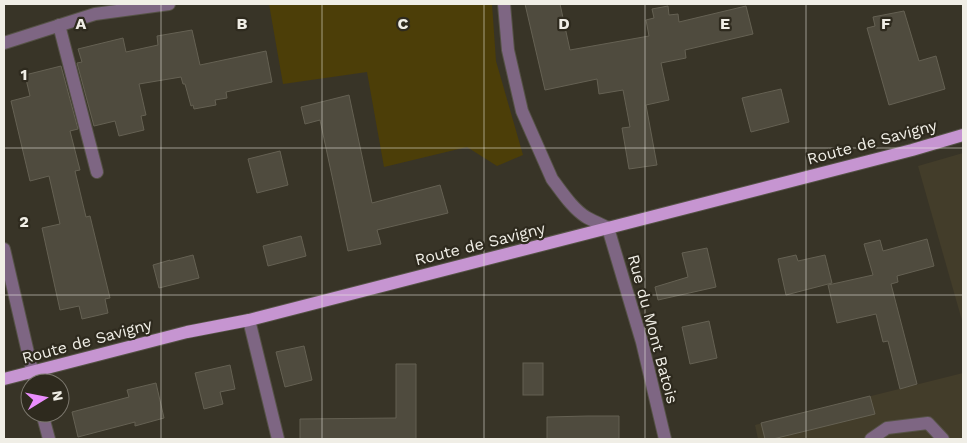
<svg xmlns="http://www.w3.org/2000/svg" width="967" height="443" font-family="'Work Sans',sans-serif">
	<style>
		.built { fill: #433d2a }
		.green { fill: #4c3e08 }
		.building { fill: #4f4b3e; stroke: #656153 }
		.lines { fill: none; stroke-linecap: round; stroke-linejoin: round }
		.minor-casing { stroke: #555246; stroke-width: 14 }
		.major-casing { stroke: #555246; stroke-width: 14 }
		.minor { stroke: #7e6683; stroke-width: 12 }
		.major { stroke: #c695d1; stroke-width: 12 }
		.grid { fill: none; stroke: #f0eee6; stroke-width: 1; stroke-opacity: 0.55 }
		.labels { text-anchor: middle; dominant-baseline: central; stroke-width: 4.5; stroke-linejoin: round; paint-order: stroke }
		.street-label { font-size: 16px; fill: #f0eee6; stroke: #2e2a1e }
		.grid-label { font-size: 16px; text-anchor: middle; font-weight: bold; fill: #f0eee6; stroke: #2e2a1e; stroke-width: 4.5; stroke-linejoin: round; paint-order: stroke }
	</style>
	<rect width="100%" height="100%" fill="#383427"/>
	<g class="built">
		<path d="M963,153V324L918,166Z"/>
		<path d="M963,373V439H758L755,425Z"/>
	</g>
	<path class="green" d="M269,4H492L496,61L523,155L497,166L467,147L384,167L367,72L283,84Z"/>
	<g class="building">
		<path d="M525,4H560L570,50L649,36L646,20L654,18L652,9L668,6L669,15L678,14L679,22L746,6L753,34L685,50L686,58L661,63L669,100L646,105L657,165L629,169L622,128L630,127L623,90L599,94L597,79L545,90Z"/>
		<path d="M904,11L919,61L936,56L945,89L889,105L867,28L875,26L873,17Z"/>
		<path d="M192,30L200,65L266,51L272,82L226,92L227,98L215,100L216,105L194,109L193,105L191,106L185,84H183L181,77L139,84L146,115L141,116L144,130L119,136L115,121L94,126L77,63L82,62L78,49L123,38L126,52L158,45L157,36Z"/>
		<path d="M61,66L78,129L70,131L80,170L75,171L86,217L90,216L110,298L105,299L108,313L82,319L79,306L60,310L42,228L60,224L49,176L30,181L11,101L30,96L25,75Z"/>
		<path d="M781,89L789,122L751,132L742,98Z"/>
		<path d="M349,95L372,203L440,185L448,213L377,230L381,244L348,251L320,120L305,124L301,107Z"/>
		<path d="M280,151L288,185L257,193L248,159Z"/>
		<path d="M301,236L306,256L268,266L263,246Z"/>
		<path d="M927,239L934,266L897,276L898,282L891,284L917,384L900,389L888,341L883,342L876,314L837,323L828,285L873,275L864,244L880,240L883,251Z"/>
		<path d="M707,248L716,287L658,300L655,287L688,277L682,253Z"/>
		<path d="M193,255L199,278L159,288L153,265L170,260V261Z"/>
		<path d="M796,255L798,261L825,255L832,283L786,295L778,259Z"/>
		<path d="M709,321L717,358L690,364L682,327Z"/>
		<path d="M304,346L312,380L285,387L276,352Z"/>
		<rect x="523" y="363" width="20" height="32"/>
		<path d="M396,364H416V439H300V419L396,418Z"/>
		<path d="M230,365L235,389L220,392L223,404L204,409L195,373Z"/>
		<path d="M156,383L164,418L135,426V422L78,437L72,412L129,397L127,390Z"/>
		<path d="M870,396L875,414L773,439H765L761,423Z"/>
		<path d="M588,416H619V439H547V417Z"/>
	</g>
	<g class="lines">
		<g class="minor-casing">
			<g id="minor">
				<path d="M504,4L508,50L522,111L552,179C562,192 572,208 586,217C593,221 601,224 608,228L642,342L665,439"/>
				<path d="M59,25L97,172"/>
				<path d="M4,43L95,14L169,4"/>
				<path d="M4,249L35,383"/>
				<path d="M249,320L278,439"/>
				<path d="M42,413L49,439"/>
				<path d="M871,439L887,428L928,423L943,439"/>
			</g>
		</g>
		<g class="major-casing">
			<path id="major" d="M4,379L187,332L249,320L912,150L963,135"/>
		</g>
		<use href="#minor" class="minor"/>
		<use href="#major" class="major"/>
	</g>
	<path class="grid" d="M161,4V439M322,4V439M484,4V439M645,4V439M806,4V439M4,148H963M4,295H963"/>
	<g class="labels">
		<g class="street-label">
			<text transform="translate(872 142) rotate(-15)">Route de Savigny</text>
			<text transform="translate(480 244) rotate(-14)">Route de Savigny</text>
			<text transform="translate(653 329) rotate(75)">Rue du Mont Batois</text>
			<text transform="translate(87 341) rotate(-15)">Route de Savigny</text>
		</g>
	</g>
	<g class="grid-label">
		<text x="81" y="29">A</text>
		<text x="242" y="29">B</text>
		<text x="403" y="29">C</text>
		<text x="564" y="29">D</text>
		<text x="725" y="29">E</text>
		<text x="886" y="29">F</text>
		<text x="24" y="80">1</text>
		<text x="24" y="227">2</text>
	</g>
	<rect width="967" height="443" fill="none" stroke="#f0eee6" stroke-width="10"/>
	<g transform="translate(45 398) rotate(80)"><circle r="24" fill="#2e2a1e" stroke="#7c786e"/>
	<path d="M0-4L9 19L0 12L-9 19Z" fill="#ea8dfd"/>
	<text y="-8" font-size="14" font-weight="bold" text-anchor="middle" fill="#f0eee6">N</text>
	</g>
</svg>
